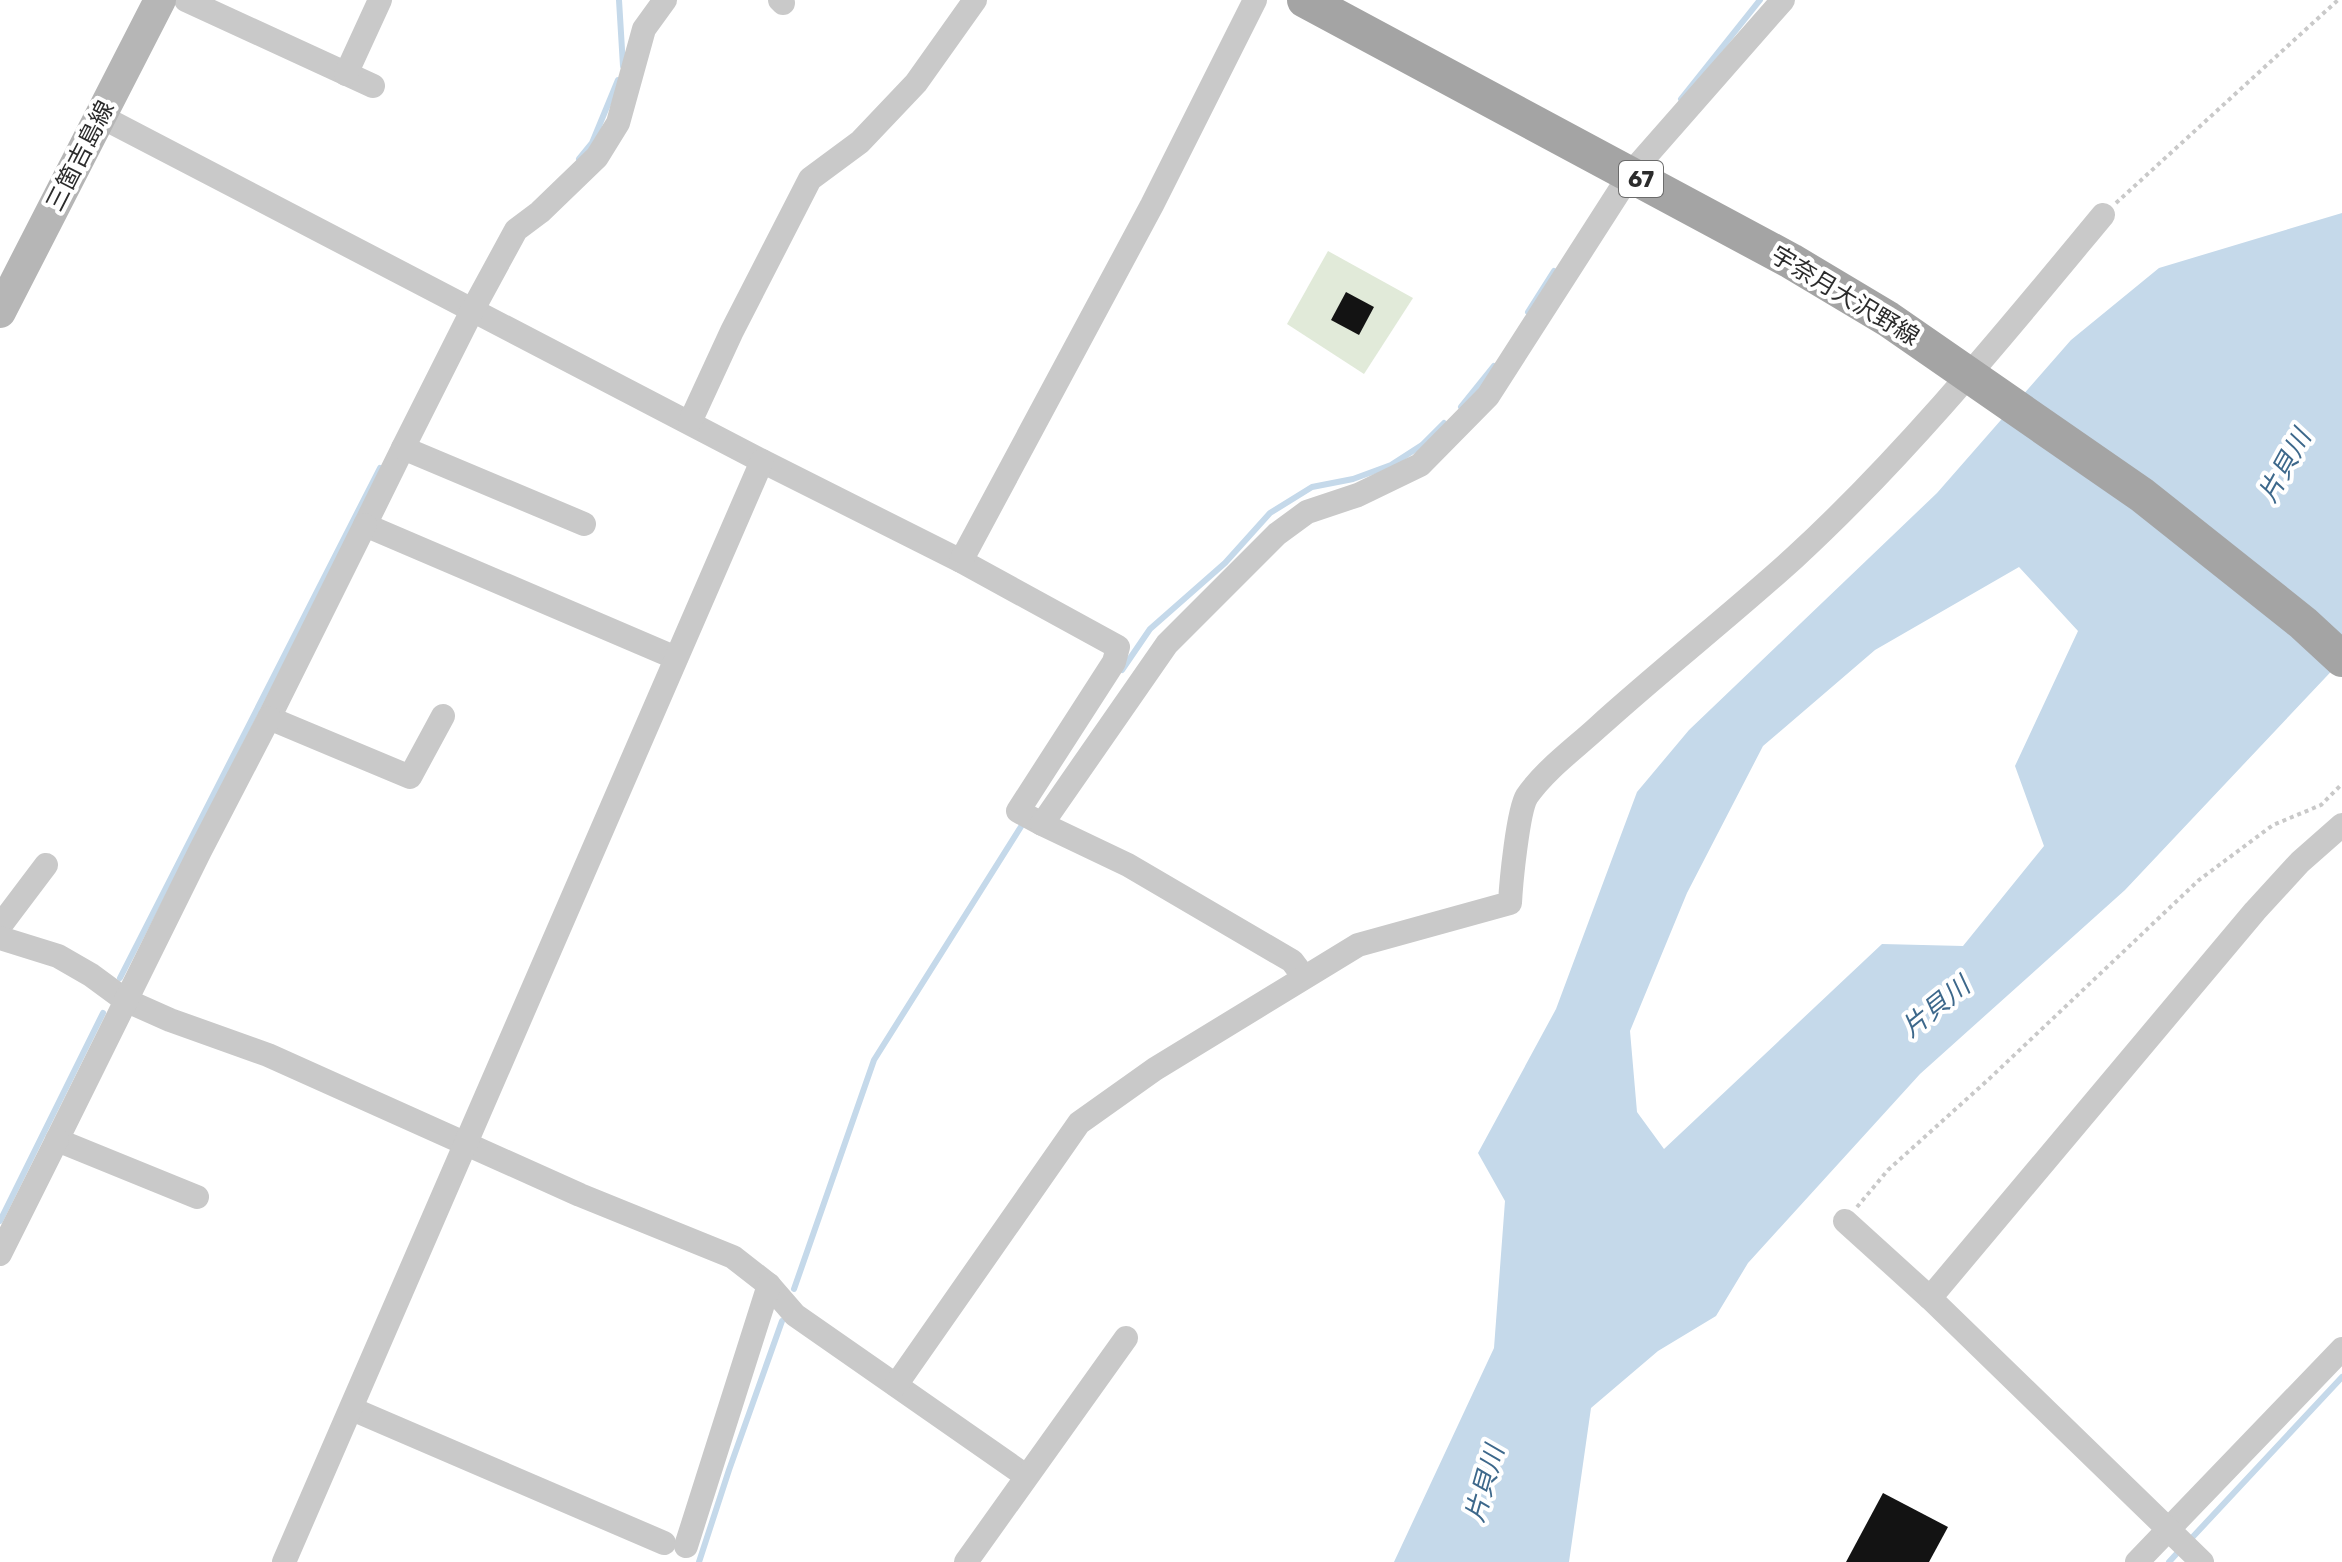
<svg xmlns="http://www.w3.org/2000/svg" width="2342" height="1562" font-family="Rubik,'Noto Sans JP',sans-serif">
	<style>
		.green { fill: #e1ead9 }
		.water { fill: #c5d9ea; fill-rule: evenodd }
		.lines { fill: none; stroke-linecap: round; stroke-linejoin: round }
		.stream { stroke: #c5d9ea; stroke-width: 6 }
		.building { fill: #131313 }
		.path { stroke: #c9c9c9; stroke-width: 4; stroke-dasharray: 4 4; stroke-linecap: butt }
		.street { stroke: #c9c9c9; stroke-width: 24 }
		.secondary { stroke: #b6b6b6; stroke-width: 32 }
		.primary { stroke: #a4a4a4; stroke-width: 36 }
		.labels { text-anchor: middle; dominant-baseline: central; stroke-width: 8; stroke-linejoin: round; paint-order: stroke }
		.shield { fill: #fff; stroke: #6b6b6b; stroke-width: 2 }
		.shield-label { font-size: 22px; font-weight: bold; fill: #2c2c2c }
		.street-label { font-size: 24px; fill: #2c2c2c; stroke: #fff }
		.water-label { font-size: 26px; font-style: italic; fill: #3d688b; stroke: #fff }
	</style>
	<rect width="100%" height="100%" fill="#fff"/>
	<path class="green" d="M1328,251L1413,298L1364,374L1287,324Z"/>
	<path class="water" d="M2342,213V660L2125,890L1920,1074L1748,1263L1716,1316L1658,1351L1591,1408L1569,1562H1394L1494,1348L1505,1201L1478,1153L1556,1009L1637,792L1689,730L1937,493L2071,340L2159,268ZM2019,567L2078,631L2015,766L2044,846L1963,946L1882,944L1664,1149L1637,1112L1630,1031L1687,893L1763,746L1875,650Z"/>
	<g class="lines">
		<g class="stream">
			<path d="M619,0L623,66"/>
			<path d="M1681,99L1760,0"/>
			<path d="M579,159L592,143L618,80"/>
			<path d="M1528,312L1554,271"/>
			<path d="M1461,407L1494,366"/>
			<path d="M1122,670L1150,629L1225,563L1270,513L1312,487L1353,479L1391,465L1422,445L1444,423"/>
			<path d="M120,978L380,468"/>
			<path d="M0,1221L103,1013"/>
			<path d="M794,1289L874,1060L1022,825"/>
			<path d="M2188,1542L2342,1377"/>
			<path d="M699,1562L729,1470L782,1321"/>
			<path d="M2169,1562L2180,1550"/>
		</g>
	</g>
	<g class="building">
		<path d="M1346,292L1374,307L1359,335L1331,320Z"/>
		<path d="M1883,1493L1948,1527L1929,1562H1846Z"/>
	</g>
	<g class="lines">
		<g class="path">
			<path d="M2116,203L2338,0"/>
			<path d="M1857,1207L1888,1170L1989,1079L2199,880L2273,825L2321,805L2342,784"/>
		</g>
		<g class="street">
			<path d="M186,0L373,86"/>
			<path d="M780,0L783,3"/>
			<path d="M346,74L380,0"/>
			<path d="M100,116L762,461L961,561L1118,647L1114,662L1018,811L1042,824"/>
			<path d="M690,422L732,331L810,179L860,142L916,83L975,0"/>
			<path d="M403,448L365,525L676,658"/>
			<path d="M584,524L403,448L472,311L516,230L540,212L597,157L618,123L644,29L665,0"/>
			<path d="M365,525L269,718L410,777L443,716"/>
			<path d="M961,561L1152,205L1255,0"/>
			<path d="M0,926L46,865"/>
			<path d="M0,938L58,956L91,975L125,1000L170,1020L268,1055L580,1195L733,1257L769,1285L795,1315L1026,1476"/>
			<path d="M1304,977L1292,961L1128,865L1042,824L1167,644L1277,534L1307,512L1358,495L1420,465L1488,396L1631,173L1783,0"/>
			<path d="M197,1197L57,1140L200,851L269,718"/>
			<path d="M1845,1221L1930,1298"/>
			<path d="M0,1254L57,1140"/>
			<path d="M896,1385L1079,1123L1155,1069L1358,945L1510,903C1511,883 1518,810 1527,796C1545,770 1574,749 1597,728C1661,670 1730,616 1794,558C1907,454 2005,333 2103,215"/>
			<path d="M352,1409L664,1543"/>
			<path d="M686,1546L769,1285"/>
			<path d="M284,1562L762,461"/>
			<path d="M966,1562L1126,1338"/>
			<path d="M2137,1562L2342,1349"/>
			<path d="M2202,1562L1930,1298L2255,911L2300,862L2342,825"/>
		</g>
		<path class="secondary" d="M0,312L160,0"/>
		<path class="primary" d="M1305,0L1791,261L1888,319L2142,495L2303,623L2342,659"/>
	</g>
	<g class="labels">
		<rect class="shield" x="1619" y="161" width="44" height="36" rx="6"/>
		<g class="shield-label">
			<text x="1641" y="179">67</text>
		</g>
		<g class="street-label">
			<text transform="translate(80 156) rotate(-63)">三箇吉島線</text>
			<text transform="translate(1845 296) rotate(31)">宇奈月大沢野線</text>
		</g>
		<g class="water-label">
			<text transform="translate(2285 466) rotate(-61)">片貝川</text>
			<text transform="translate(1936 1007) rotate(-39)">片貝川</text>
			<text transform="translate(1485 1484) rotate(-74)">片貝川</text>
		</g>
	</g>
</svg>
